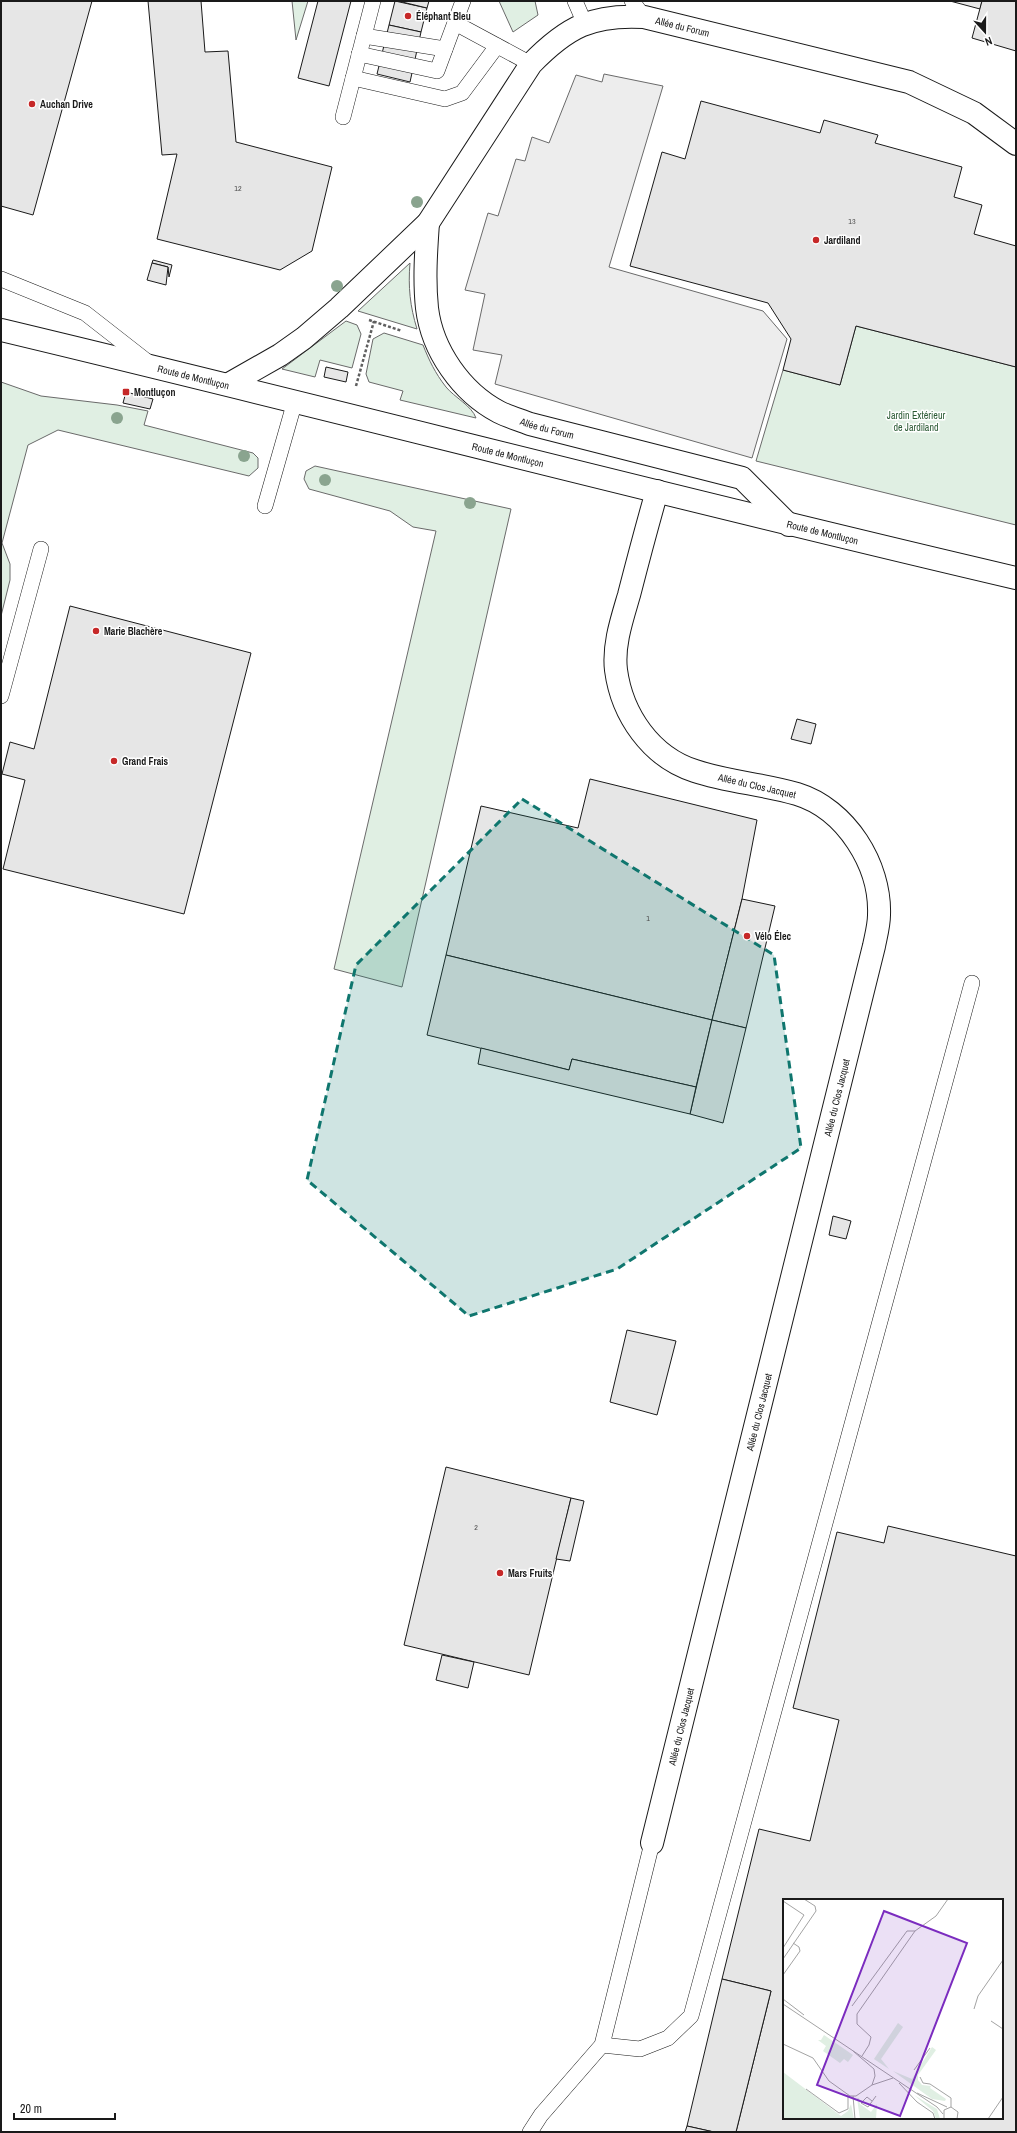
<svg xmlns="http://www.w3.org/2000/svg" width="1017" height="2133" font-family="'Archivo Narrow',sans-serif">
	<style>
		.green { fill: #e0efe3; stroke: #6a6a6a }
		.parking { fill: #ededed; stroke: #6a6a6a }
		.building { fill: #e6e6e6; stroke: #1a1a1a; fill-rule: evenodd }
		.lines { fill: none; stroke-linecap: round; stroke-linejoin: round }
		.service-casing { stroke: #1a1a1a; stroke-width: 16 }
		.minor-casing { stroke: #1a1a1a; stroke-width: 24 }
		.primary-casing { stroke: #1a1a1a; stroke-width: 24 }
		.path { stroke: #5f5f5f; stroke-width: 2.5; stroke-dasharray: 3 2; stroke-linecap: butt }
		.service { stroke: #fff; stroke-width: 15 }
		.minor { stroke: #fff; stroke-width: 22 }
		.primary { stroke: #fff; stroke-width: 22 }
		.tree { fill: #8aa48f }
		.marked { fill: #0f766e; fill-opacity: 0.2; stroke: #0f766e; stroke-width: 3; stroke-dasharray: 8 5; stroke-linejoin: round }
		.poi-dot { fill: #c62828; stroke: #fff; stroke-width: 1.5 }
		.labels { text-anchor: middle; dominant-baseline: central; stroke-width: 3; stroke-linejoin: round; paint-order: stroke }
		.number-label { font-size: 8px; fill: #4d4d4d }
		.poi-label { font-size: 10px; font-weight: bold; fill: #1a1a1a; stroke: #fff; text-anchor: start }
		.street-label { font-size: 10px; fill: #1a1a1a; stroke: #fff }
		.park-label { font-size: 10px; fill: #2b5a34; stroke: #fff }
		.inset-road { fill: none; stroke: #a3a3a3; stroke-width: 1 }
		.view { fill: #7b2cbf; fill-opacity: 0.15; stroke: #7b2cbf; stroke-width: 2 }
		.inset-edge { fill: none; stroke: #1a1a1a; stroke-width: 2 }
	</style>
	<rect width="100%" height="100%" fill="#fff"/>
	<g class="green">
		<path d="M292,1H308L296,40Z"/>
		<path d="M499,1H535L538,15L513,32Z"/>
		<path d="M410,263C408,287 410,306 417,329L358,311Z"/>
		<path d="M346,321L357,325L361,334L352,368L320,360L315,377L282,369Z"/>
		<path d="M856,326L1016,367V525L756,461L783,370L840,385Z"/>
		<path d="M384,333L423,345C429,360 435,373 446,387C454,397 472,406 476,418L400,400L403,391L369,382L366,374L373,339Z"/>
		<path d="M1,382L41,396L117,405L148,411L144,425L253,453L258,458V468L249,476L58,430L28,445L2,543L10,564V580L1,616Z"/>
		<path d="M315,466L511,509L402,987L334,969L436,531L413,527L390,511L309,489L304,479L306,471Z"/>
	</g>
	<path class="parking" d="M604,74L663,86L609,267L763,311L787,339L752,458L495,384L502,355L473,350L485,294L465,290L488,213L498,216L516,159L525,161L532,137L549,143L576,75L602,82Z"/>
	<g class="building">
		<path d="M1,1H92L33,215L1,206Z"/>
		<path d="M148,1H201L205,52L228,51L236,142L332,167L312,251L280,270L157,239L177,154L162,155Z"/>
		<path d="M318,1H351L329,86L298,78Z"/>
		<path d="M395,1L427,8L421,32L389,25Z"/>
		<path d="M398,1H429L427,8Z"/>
		<path d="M950,1H982L980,9Z"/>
		<path d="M982,1H1016V51L972,38Z"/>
		<path d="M389,25L421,32L410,82L377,74Z"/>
		<path d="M701,101L820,133L824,120L878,135L875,143L962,167L954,197L982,205L974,234L1016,246V367L856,326L840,385L783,370L791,339L768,303L630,266L662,152L685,159Z"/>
		<path d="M153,260L172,265L169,277L168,267L152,263Z"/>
		<path d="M152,263L168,267L166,285L147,280Z"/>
		<path d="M326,367L348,372L346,382L324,377Z"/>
		<path d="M126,392L153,399L150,409L123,403Z"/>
		<path d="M70,606L251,653L184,914L3,869L25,780L2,774L10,742L34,749Z"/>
		<path d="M797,719L816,724L811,744L791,739Z"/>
		<path d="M590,779L757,820L742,899L712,1020L446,955L481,806L578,828Z"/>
		<path d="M742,899L775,906L746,1028L712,1020Z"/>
		<path d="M446,955L712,1020L696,1087L572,1059L569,1070L427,1035Z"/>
		<path d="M712,1020L746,1028L723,1123L690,1114Z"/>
		<path d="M481,1048L569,1070L572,1059L696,1087L690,1114L478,1064Z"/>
		<path d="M833,1216L851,1221L846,1239L829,1235Z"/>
		<path d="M627,1330L676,1341L657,1415L610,1402Z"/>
		<path d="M446,1467L571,1498L529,1675L404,1645Z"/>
		<path d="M571,1498L584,1501L570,1561L556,1559Z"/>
		<path d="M888,1526L1016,1556V2132H736L771,1991L722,1979L759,1829L810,1841L839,1720L793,1708L837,1532L884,1543ZM784,1900H1002V2118H784Z"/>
		<path d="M442,1655L474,1662L468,1688L436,1680Z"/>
		<path d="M722,1979L771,1991L736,2132H714L687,2126Z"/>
		<path d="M687,2126L714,2132H685Z"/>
	</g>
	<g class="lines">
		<g class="service-casing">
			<g id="service">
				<path d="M575,1L585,24"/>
				<path d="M632,1L644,17"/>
				<path d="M455,23L531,64"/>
				<path d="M364,36L445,49"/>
				<path d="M359,54L437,71L463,1"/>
				<path d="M353,78L445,99L462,93L497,46"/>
				<path d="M343,117L373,1"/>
				<path d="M1,279L85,313L149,363"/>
				<path d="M265,506L295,401"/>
				<path d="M1,696L41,549"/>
				<path d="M602,2045L640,2049L668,2038L691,2016L972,983"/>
				<path d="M530,2132L541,2115L602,2045L652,1843"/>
			</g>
		</g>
		<g class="minor-casing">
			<g id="minor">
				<path id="s1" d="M428,223C426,251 424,280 427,308C432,350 461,392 499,412C509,417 520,420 530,424L742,478L789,525"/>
				<path id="s2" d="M229,384L280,355L304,338L339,308L428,223L531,64C567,27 592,14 644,17L909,82L974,113L1016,144"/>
				<path id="s3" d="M652,1843L874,946C876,936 879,925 879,915C881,865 846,809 797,794C763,784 728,782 695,771C651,757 622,715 616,670C613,645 622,619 629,595C638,560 647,526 657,491"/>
			</g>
		</g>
		<g class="primary-casing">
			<g id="primary">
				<path id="s4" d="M1,330C340,411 677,499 1016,578"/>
			</g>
		</g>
		<g class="path">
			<path d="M369,320L402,331"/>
			<path d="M356,386L374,321"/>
		</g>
		<use href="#service" class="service"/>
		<use href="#minor" class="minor"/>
		<use href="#primary" class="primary"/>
	</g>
	<g class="tree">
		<circle cx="417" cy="202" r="6"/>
		<circle cx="337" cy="286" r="6"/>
		<circle cx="117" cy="418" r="6"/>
		<circle cx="244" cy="456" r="6"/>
		<circle cx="325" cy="480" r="6"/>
		<circle cx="470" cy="503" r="6"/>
	</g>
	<path class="marked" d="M522,799L774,955L801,1148L617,1269L469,1316L307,1180L356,965Z"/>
	<g class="poi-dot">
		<circle cx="408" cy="16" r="4"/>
		<circle cx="32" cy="104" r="4"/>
		<circle cx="816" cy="240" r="4"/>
		<rect x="122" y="388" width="8" height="8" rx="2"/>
		<circle cx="96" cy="631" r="4"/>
		<circle cx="114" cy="761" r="4"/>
		<circle cx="747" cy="936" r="4"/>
		<circle cx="500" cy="1573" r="4"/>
	</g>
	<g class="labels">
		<g class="number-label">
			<text x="238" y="188">12</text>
			<text x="852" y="221">13</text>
			<text x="648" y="918">1</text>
			<text x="476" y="1527">2</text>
		</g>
		<g class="poi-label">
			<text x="416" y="16">Éléphant Bleu</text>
			<text x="40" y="104">Auchan Drive</text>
			<text x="824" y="240">Jardiland</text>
			<text x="134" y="392">Montluçon</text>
			<text x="104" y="631">Marie Blachère</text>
			<text x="122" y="761">Grand Frais</text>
			<text x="755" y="936">Vélo Élec</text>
			<text x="508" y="1573">Mars Fruits</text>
		</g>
		<g class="street-label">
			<text stroke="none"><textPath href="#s2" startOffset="614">Allée du Forum</textPath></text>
			<text stroke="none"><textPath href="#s4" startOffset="198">Route de Montluçon</textPath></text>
			<text stroke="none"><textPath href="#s1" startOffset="267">Allée du Forum</textPath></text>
			<text stroke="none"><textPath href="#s4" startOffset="522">Route de Montluçon</textPath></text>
			<text stroke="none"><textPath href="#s4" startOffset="846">Route de Montluçon</textPath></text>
			<text transform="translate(757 786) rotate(13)">Allée du Clos Jacquet</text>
			<text stroke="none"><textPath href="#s3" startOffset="768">Allée du Clos Jacquet</textPath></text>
			<text stroke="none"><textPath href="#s3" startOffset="444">Allée du Clos Jacquet</textPath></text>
			<text stroke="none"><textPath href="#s3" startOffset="120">Allée du Clos Jacquet</textPath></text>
		</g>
		<g class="park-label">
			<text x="916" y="415">Jardin Extérieur<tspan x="916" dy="12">de Jardiland</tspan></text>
		</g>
	</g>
	<g transform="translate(783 1899)">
		<rect width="220" height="220" fill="#fff"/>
		<path d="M115,124L120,128L98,160L106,170L91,160ZM41,136L70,156L65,163L61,160L57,164L40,152L43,147L35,141H38ZM149,148L153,151L135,176V181L139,186L148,187L147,189L163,200L164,198L162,202L149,200L110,172L129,180ZM0,173L58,217L65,212L68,205L71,220H0ZM131,196L154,210L157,220H153L150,212ZM74,199H76L77,205L88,213L94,205L93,220H77Z" fill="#e0efe3"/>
		<path class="inset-road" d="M0,2L21,16L0,49M0,60L33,12L32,7L21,0M0,76L17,52L16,48L10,44M0,100L21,116M0,105L154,208L160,215M69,107L124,32H132M191,110L195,97L220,61M208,122L220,130M0,145L30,159L46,182L67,197H73L89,186L110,179M70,152L91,170L92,177L89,186M79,157L86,146L88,138L74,125V115L132,32L153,17L165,0M131,171L147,149M137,178L140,184L147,185L168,199V208M116,184L134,203L150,214L152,220M23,190L56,214L65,210V196M134,194L164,208M70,197L72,220M89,202L84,198L78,204L85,208L93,197M161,220V211L168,208L175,213L174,220M205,220L220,198"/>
		<path class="view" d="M101,12L184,44L117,217L34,186Z"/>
		<rect width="220" height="220" class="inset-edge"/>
	</g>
	<rect width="1017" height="2133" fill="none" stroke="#1a1a1a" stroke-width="4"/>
	<g transform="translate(985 32) rotate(159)" stroke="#ffffff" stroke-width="3" paint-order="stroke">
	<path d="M0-3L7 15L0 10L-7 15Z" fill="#1a1a1a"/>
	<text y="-6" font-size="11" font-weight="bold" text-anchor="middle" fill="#1a1a1a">N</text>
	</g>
	<path d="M14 2113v6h101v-6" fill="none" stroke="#1a1a1a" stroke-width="2"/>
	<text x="20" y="2113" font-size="12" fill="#1a1a1a" stroke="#ffffff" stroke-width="3" paint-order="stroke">20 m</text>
</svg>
